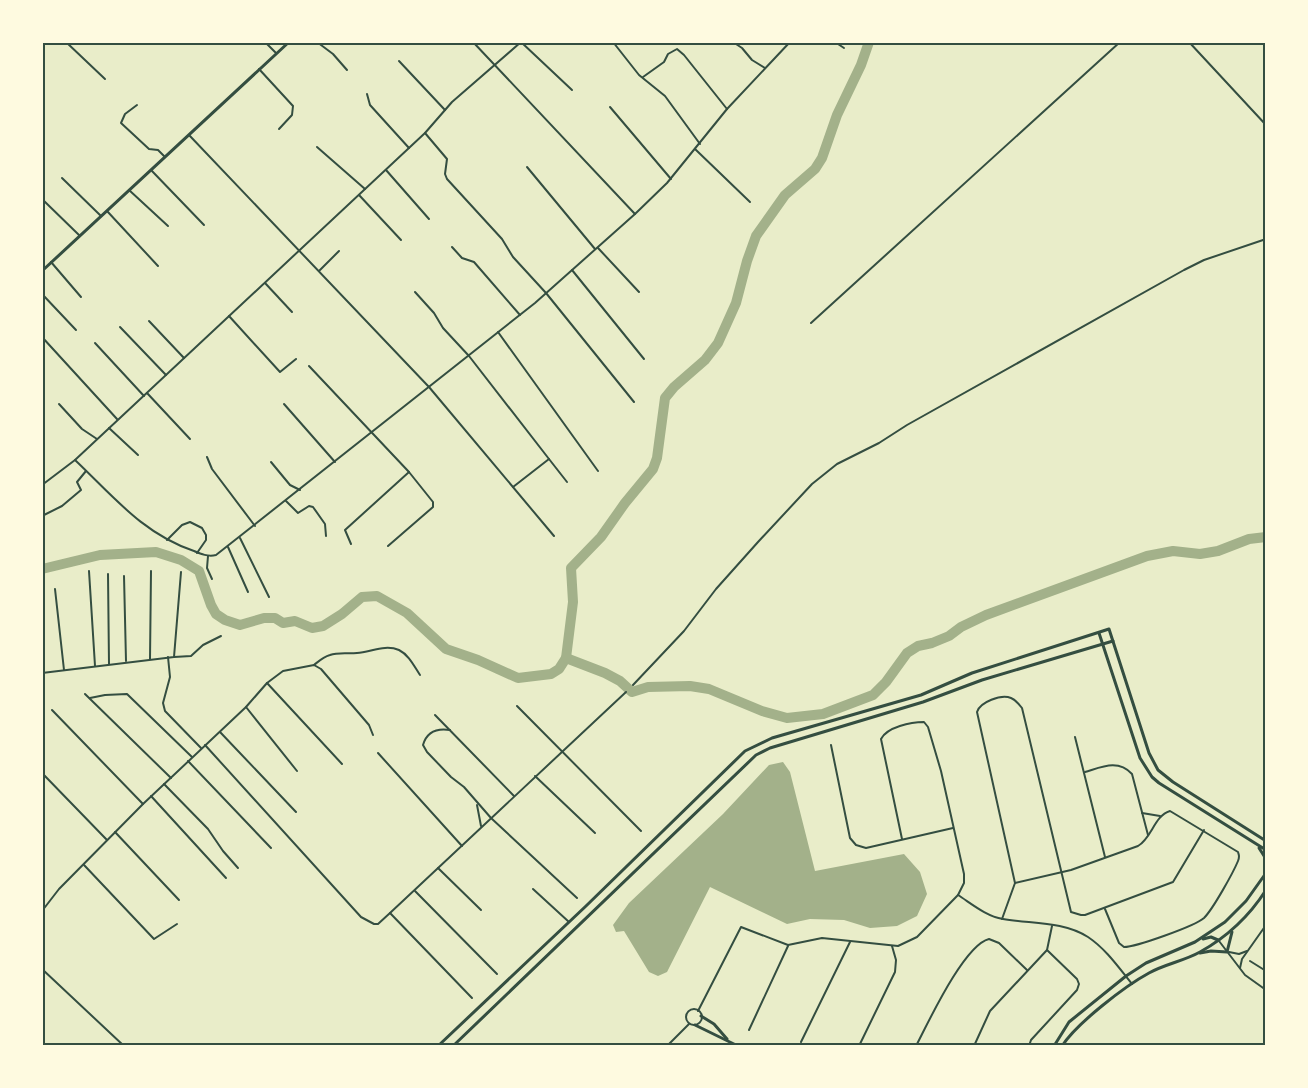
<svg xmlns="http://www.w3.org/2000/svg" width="1308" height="1088" font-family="Ubuntu,sans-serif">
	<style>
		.water { fill: #a3b18a }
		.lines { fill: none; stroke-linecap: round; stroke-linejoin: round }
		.river { stroke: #a3b18a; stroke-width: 10 }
		.minor { stroke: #344e41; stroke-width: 2 }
		.tertiary { stroke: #344e41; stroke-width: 3 }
		.neatline { fill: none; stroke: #344e41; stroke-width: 2 }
	</style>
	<rect width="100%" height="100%" fill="#e9edc9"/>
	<path class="water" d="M783,762L790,772L815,871L904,854L920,872L927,894L917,916L897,926L870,928L844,920L810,919L787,924L710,887L667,972L658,976L649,972L624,931L616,932L613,925L629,903L723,814L769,765Z"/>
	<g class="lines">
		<g class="river">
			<path d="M42,569L100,555L156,552L181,560L199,571L211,605L216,614L225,620L240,625L264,618H275L283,623L295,621L312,628L323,626L342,614L362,597L377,596L407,613L446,649L478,660L518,678L551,674L559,669L566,658L605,673L620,681L632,692L648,687L690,686L709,689L762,711L787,718L823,714L873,695L886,682L907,653L918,646L932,643L949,636L961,627L986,615L1147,556L1173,551L1200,554L1218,551L1249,539L1266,537"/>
			<path d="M566,658L573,602L571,568L601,537L625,503L653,469L657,458L665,398L674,387L705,360L718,343L736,303L747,261L756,236L785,195L815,169L822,158L837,115L861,65L869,42"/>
		</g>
		<g class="minor">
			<path d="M66,42L105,79"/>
			<path d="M265,42L276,53"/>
			<path d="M317,42L333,54L347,70"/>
			<path d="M473,42L635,214"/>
			<path d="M521,42L572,90"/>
			<path d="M613,42L639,75L665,96L700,144"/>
			<path d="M733,42L742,48L752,60L765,68"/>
			<path d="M835,42L844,48"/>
			<path d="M1189,42L1266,125"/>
			<path d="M399,61L445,110"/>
			<path d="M259,69L293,106L292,115L279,129"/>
			<path d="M643,77L664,62L668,54L677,49L684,55L727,109"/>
			<path d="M367,94L370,105L409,148"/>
			<path d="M137,105L125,114L121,123L149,149L158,150L165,157"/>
			<path d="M610,107L671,179"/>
			<path d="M425,133L447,159L445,174L447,179L502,239L513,257L546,293L634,402"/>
			<path d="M189,135L429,387L554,536"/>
			<path d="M317,147L365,189"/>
			<path d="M695,149L750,202"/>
			<path d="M527,167L595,249"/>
			<path d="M151,170L204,225"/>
			<path d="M386,170L429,219"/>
			<path d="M62,178L101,216"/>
			<path d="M129,190L168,226"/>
			<path d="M359,195L401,240"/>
			<path d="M42,199L80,236"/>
			<path d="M107,211L158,266"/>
			<path d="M452,247L462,258L474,262L520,315"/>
			<path d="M598,248L639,292"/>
			<path d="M51,262L81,297"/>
			<path d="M572,270L644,359"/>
			<path d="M319,271L339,251"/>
			<path d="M265,283L292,312"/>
			<path d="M415,292L434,313L443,328L469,356L549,459"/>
			<path d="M42,294L76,330"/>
			<path d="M229,316L280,372L296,359"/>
			<path d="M149,321L184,358"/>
			<path d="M811,323L1120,42"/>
			<path d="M120,327L166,375"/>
			<path d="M498,332L598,471"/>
			<path d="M42,337L117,419"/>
			<path d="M95,343L144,396"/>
			<path d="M309,366L409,472L433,502V507L388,546"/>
			<path d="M147,393L190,439"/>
			<path d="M59,404L82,429L97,439"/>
			<path d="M284,404L335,462"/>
			<path d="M109,428L138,455"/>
			<path d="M207,457L212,469L255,526"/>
			<path d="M75,460C113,496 143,534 194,551C201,554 208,557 216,555L535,303L635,214L667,183L727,109L790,42"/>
			<path d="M271,462L290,485L300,490"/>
			<path d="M42,485L75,460L425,133L452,102L521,42"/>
			<path d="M513,487L549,459L567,482"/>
			<path d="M286,501L298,513L309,506L313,507L325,524L326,536"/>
			<path d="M42,516L62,506L81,490L77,482L86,471"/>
			<path d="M240,538L269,597"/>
			<path d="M167,540L182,525L190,522L202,528L206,535V540L197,553"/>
			<path d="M351,544L345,530L409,472"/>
			<path d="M228,547L248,592"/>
			<path d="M208,556L207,568L212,579"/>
			<path d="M89,571L95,666"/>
			<path d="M108,574L109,664"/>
			<path d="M124,576L126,661"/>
			<path d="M55,589L64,670"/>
			<path d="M168,657L170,677L163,703L165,711L201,748"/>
			<path d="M174,657L191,656L203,645L221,636"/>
			<path d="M150,659L151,571"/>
			<path d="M314,665C319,661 323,657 330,655C338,652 348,654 357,653C371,652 385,644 399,650C409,655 414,666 420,675"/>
			<path d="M42,673L174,657L181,572"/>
			<path d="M267,683L342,764"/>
			<path d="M633,685L684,631L716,589L758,542L812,484L837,464L879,443L907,425L1184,270L1204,260L1266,239"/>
			<path d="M85,694L171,778"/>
			<path d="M90,698L105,695L127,694L192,757"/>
			<path d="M517,706L641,831"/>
			<path d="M246,707L297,771"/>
			<path d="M52,710L143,804"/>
			<path d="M435,715L514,796"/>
			<path d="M450,730C437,728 427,731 423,745L427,752L451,777L464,787L491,818L577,898"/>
			<path d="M220,732L296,812"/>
			<path d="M1075,737L1105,857"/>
			<path d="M205,745L361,917L374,924H378L390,913L626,692"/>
			<path d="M831,745L850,838L856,845L866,848L953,828"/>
			<path d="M378,753L462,846"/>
			<path d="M188,761L271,848"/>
			<path d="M1085,772C1102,767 1118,759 1132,774L1148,835"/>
			<path d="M42,773L107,840"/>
			<path d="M535,776L595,833"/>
			<path d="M164,784L208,829L223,851L238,868"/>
			<path d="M151,796L226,878"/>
			<path d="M477,805L481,826"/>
			<path d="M1142,813L1160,816"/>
			<path d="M115,832L179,900"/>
			<path d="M84,865L154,939L177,924"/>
			<path d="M438,868L481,910"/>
			<path d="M1015,883L1071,870L1138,846C1152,838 1154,816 1170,811L1238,852C1239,856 1240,856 1238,861C1233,873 1213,909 1204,918C1195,926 1136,947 1124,947L1119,943L1105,909"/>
			<path d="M533,889L569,922"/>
			<path d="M415,891L497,974"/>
			<path d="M958,895C972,904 986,916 1003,919C1031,924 1063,921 1088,937C1106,949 1119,968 1132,984"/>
			<path d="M42,911L59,889L143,804L246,707L267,683L283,671L314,665L321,669L369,725L373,735"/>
			<path d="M390,913L472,998"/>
			<path d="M1002,919L1015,883L977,712C980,702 1001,694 1011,698C1016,700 1019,704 1022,708L1071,912L1081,915H1085L1173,882L1204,830"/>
			<path d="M1219,941L1245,975L1266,990"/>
			<path d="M1229,952L1239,954L1247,951"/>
			<path d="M1250,961L1266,971"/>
			<path d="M1240,968L1242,959L1266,925"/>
			<path d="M42,969L124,1046"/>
			<circle cx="694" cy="1017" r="8"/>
			<path d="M698,1011L741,927L788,945L822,938L898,946L917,937L958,895L964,883V874L941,771L928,727L924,722C911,722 887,727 881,739L902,839"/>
			<path d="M749,1030L788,946"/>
			<path d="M801,1042L850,942"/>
			<path d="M667,1046L689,1024"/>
			<path d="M687,1046L689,1044L691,1046"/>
			<path d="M859,1046L895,972L896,960L892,946"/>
			<path d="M916,1046C928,1023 964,945 989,939L999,943L1027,970"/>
			<path d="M974,1046L990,1011L1047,950L1052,926"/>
			<path d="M1029,1046L1031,1040L1077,990L1079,984L1077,979L1047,950"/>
		</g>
		<g class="tertiary">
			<path d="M42,271L289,42"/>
			<path d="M1099,633L1140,758L1152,777L1159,783L1266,850"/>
			<path d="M1259,848L1266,859"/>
			<path d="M1203,939L1211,937L1218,940"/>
			<path d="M1200,953L1211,951L1227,952L1232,932"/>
			<path d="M701,1016L714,1024L727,1039"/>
			<path d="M695,1025L738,1046"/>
			<path d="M438,1046L586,906L745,751L772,738L921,695L972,673L1109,629L1149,753L1158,770L1173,782L1266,841"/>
			<path d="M453,1046L756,755L770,748L923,702L982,680L1113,641"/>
			<path d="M1054,1046L1069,1022L1126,976L1146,963L1195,942L1225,922L1246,901L1266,873"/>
			<path d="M1062,1046C1077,1023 1125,986 1149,973C1165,964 1184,961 1200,952C1227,937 1250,915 1266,890"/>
		</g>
	</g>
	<rect width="1308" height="1088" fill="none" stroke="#fefae0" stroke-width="87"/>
	<rect x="44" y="44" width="1220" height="1000" class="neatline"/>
</svg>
